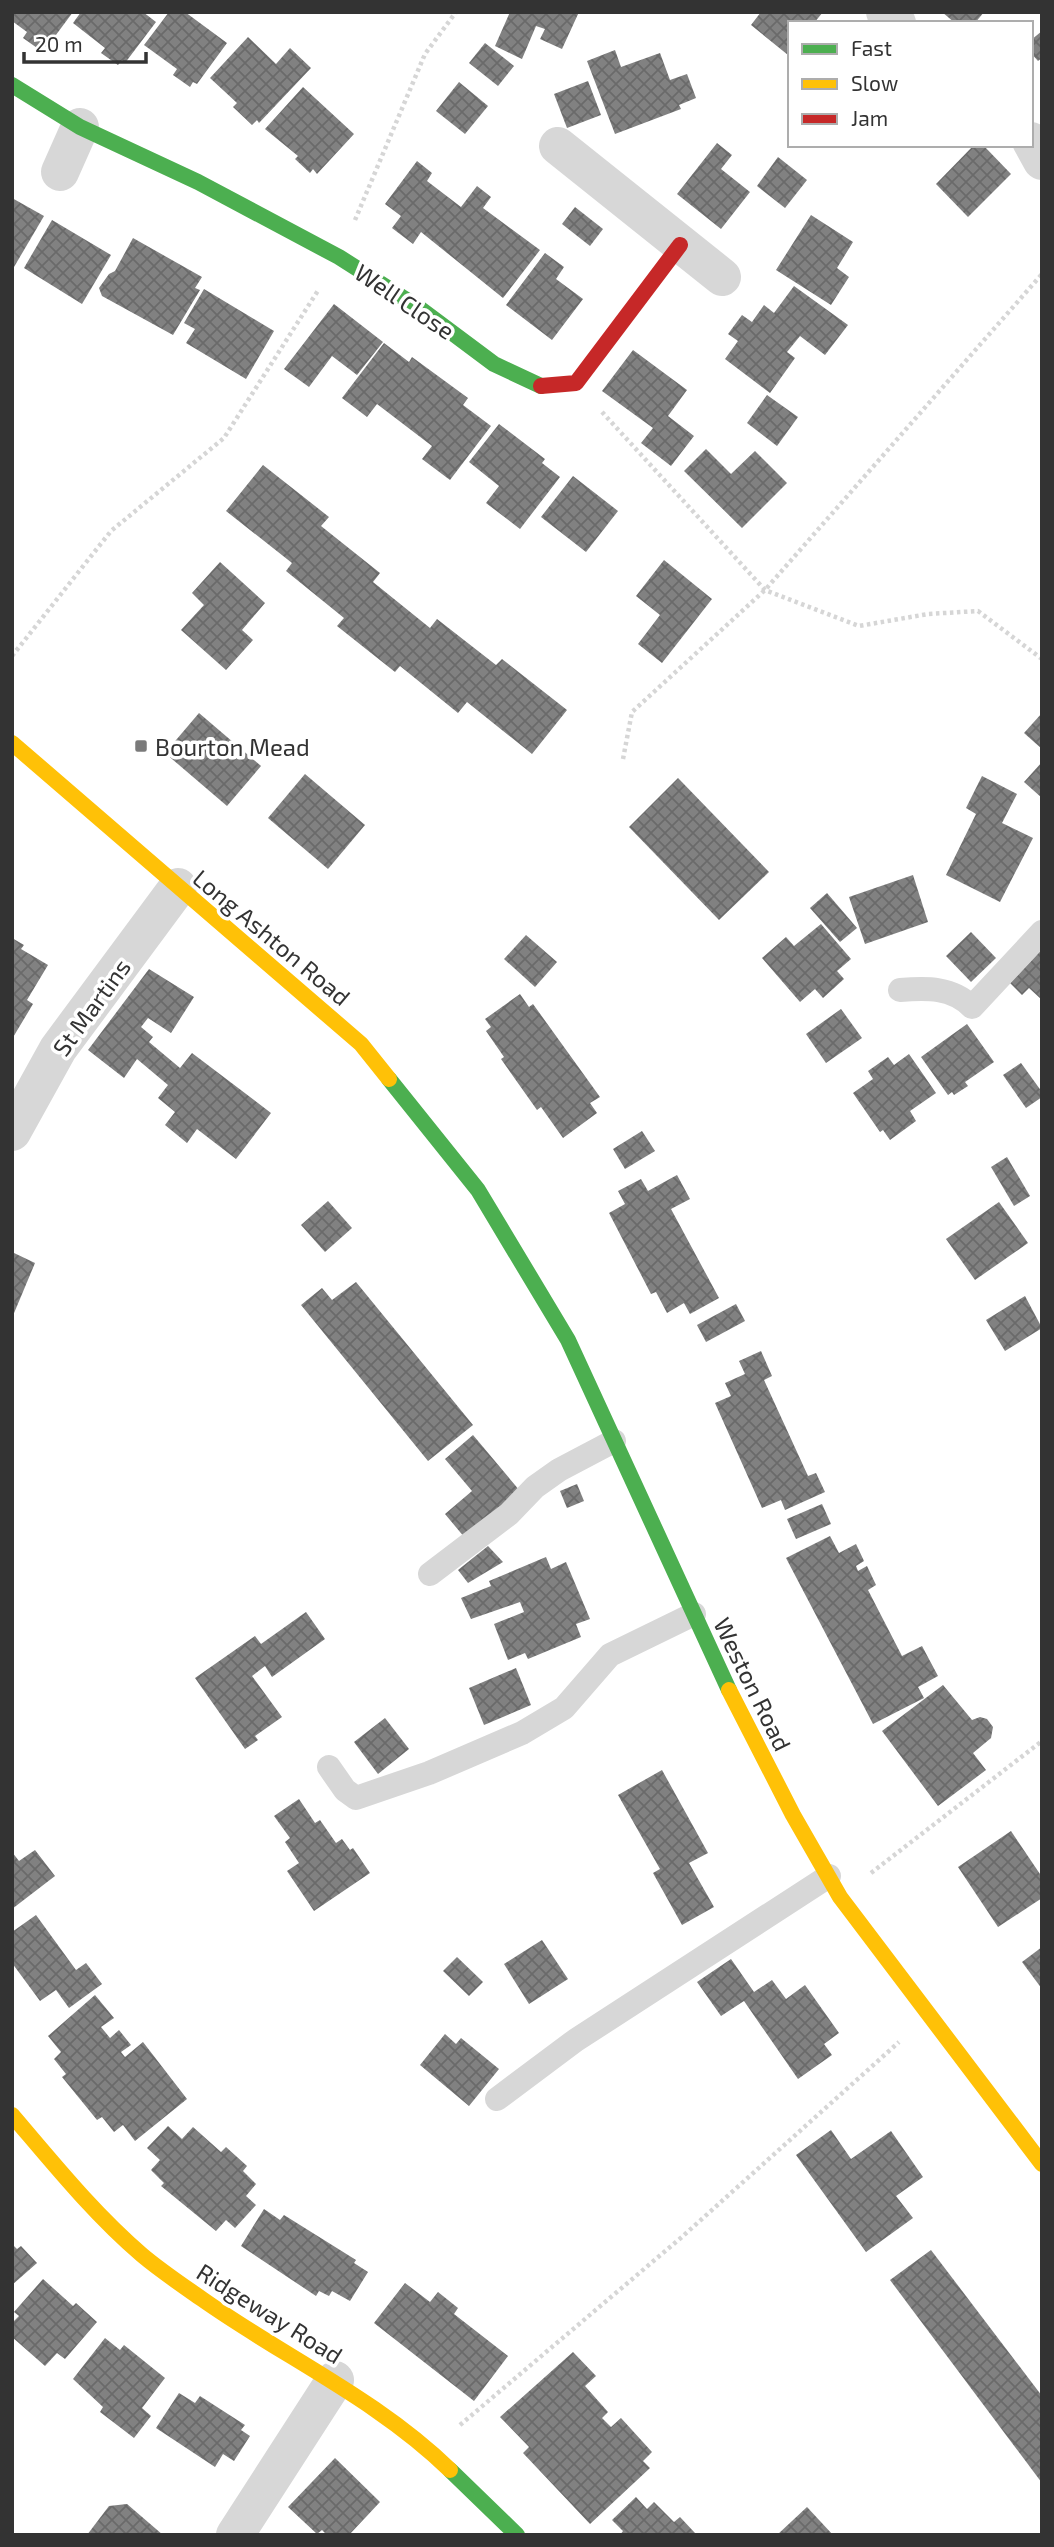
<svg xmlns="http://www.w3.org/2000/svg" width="1054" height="2547" font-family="'Exo 2',sans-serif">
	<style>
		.building { fill: url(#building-cross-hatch) }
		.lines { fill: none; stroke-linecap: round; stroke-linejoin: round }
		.path { stroke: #d6d6d6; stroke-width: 4.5; stroke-dasharray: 3.5 3.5; stroke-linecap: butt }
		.lane { stroke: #d7d7d7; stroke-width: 24 }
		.street { stroke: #d7d7d7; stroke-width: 38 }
		.fast { stroke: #4caf50; stroke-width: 16 }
		.slow { stroke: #ffc107; stroke-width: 16 }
		.jam { stroke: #c62828; stroke-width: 16 }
		.poi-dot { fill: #7a7a7a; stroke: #fff; stroke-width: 2.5 }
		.labels { text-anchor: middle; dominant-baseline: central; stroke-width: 7; stroke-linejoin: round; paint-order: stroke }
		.street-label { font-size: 24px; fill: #333; stroke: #fff }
		.poi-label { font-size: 24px; fill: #333; stroke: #fff; text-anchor: start }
	</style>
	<defs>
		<pattern id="building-cross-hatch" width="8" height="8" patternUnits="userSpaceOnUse" patternTransform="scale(1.75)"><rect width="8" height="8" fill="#818181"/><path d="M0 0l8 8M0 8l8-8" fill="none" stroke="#6a6a6a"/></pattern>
	</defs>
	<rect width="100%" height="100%" fill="#fff"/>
	<g class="building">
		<path d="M12,12H73L47,47L43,45L40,50L23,38L27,32L12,21Z"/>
		<path d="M81,12H143L156,22L125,63L122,60L118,65L101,53L105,48L73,23Z"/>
		<path d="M169,12H185L227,43L197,84L193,82L190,87L173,75L177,69L144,45Z"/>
		<path d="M510,12H579L562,49L540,39L545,29L536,26L522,59L495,46Z"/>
		<path d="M761,12H823L814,23H790L788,55L751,25Z"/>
		<path d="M942,12H984L975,23H955Z"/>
		<path d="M1042,31V58L1038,61L1031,53V40Z"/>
		<path d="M248,37L276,64L290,48L311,68L259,123L257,120L252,125L233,107L237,103L210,78Z"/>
		<path d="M485,43L514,66L498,86L469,63Z"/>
		<path d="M615,50L621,67L660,53L670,80L687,74L696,98L679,105L681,109L615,134L587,61Z"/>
		<path d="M588,81L601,115L567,128L554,94Z"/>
		<path d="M459,82L488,106L465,134L436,111Z"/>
		<path d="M303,87L354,134L317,174L313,169L310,173L295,159L298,156L265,129Z"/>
		<path d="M717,143L732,155L721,169L750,192L721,229L677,194Z"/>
		<path d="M974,145H983L1011,174L968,217L936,184Z"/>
		<path d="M778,157L807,180L785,208L757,186Z"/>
		<path d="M417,161L432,173L427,181L461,207L477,186L491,197L483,208L540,250L503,298L421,232L413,244L392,228L401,216L385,204Z"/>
		<path d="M12,198L44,216L14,267L12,265Z"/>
		<path d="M575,207L603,229L590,246L562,224Z"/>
		<path d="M811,215L853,242L837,268L849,277L831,305L776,270Z"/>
		<path d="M52,220L111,255L82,304L24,268Z"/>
		<path d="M133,238L202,277L195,288L200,290L173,335L102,296L99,288L109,274L115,271Z"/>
		<path d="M545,253L564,267L556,279L583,299L552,340L506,305Z"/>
		<path d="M794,286L848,325L825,355L800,336L787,352L795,358L770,393L725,359L738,341L728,334L742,315L752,322L764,305L774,313Z"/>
		<path d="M204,289L274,331L246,379L186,343L195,329L184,323Z"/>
		<path d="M334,304L383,342L357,375L332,356L309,387L284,369Z"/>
		<path d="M384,343L409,362L412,357L468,398L463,405L491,426L450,480L422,459L432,446L377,404L367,417L342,398Z"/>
		<path d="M633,350L687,390L668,416L694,436L671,466L641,443L653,428L602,391Z"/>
		<path d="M767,395L798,417L777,446L747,423Z"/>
		<path d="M499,424L545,459L542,463L560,477L520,529L486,503L499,486L469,462Z"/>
		<path d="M706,449L731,474L755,451L787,483L742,528L684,471Z"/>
		<path d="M263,465L329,517L321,526L380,573L373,582L430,628L437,619L496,665L502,659L567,710L532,754L467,702L458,713L400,666L395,672L337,626L344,618L286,571L292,563L226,511Z"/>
		<path d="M573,476L618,511L586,552L541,517Z"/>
		<path d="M664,560L712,599L662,663L638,644L660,615L636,596Z"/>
		<path d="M220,562L265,603L242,630L253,640L226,670L181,630L204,605L192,593Z"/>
		<path d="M199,713L261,766L227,806L165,753Z"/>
		<path d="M1042,713V749L1024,733Z"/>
		<path d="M1042,762V798L1024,782Z"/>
		<path d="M305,774L365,825L328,869L268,818Z"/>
		<path d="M982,776L1017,794L1002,823L1033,838L1000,902L946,875L976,814L966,808Z"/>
		<path d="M678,778L769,872L719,920L629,827Z"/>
		<path d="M913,875L928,922L865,944L849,897Z"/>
		<path d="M827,893L857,928L840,942L810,908Z"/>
		<path d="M821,924L851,959L837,971L844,979L823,998L815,989L800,1002L762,958L786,937L794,946Z"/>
		<path d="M971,932L996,958L971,982L946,956Z"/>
		<path d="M526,935L557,962L535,987L504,959Z"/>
		<path d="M12,938L24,945L21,949L48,965L27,1000L33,1004L12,1039Z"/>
		<path d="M1042,949V1000L1029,988L1022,995L1010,983Z"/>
		<path d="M149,969L194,997L171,1033L148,1018L141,1027L153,1037L149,1042L180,1068L192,1053L271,1113L236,1159L197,1129L187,1143L165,1125L175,1112L158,1098L168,1085L137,1059L124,1078L88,1050Z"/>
		<path d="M520,994L529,1007L533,1004L600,1097L590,1103L597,1113L563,1138L541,1107L537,1110L501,1059L504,1057L486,1031L491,1027L485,1019Z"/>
		<path d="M841,1009L862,1038L826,1063L806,1034Z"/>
		<path d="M967,1024L994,1062L965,1082L968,1086L954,1095L952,1092L948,1095L921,1057Z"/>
		<path d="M909,1054L936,1093L910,1111L916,1121L890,1140L883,1130L880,1132L853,1093L873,1079L868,1071L888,1057L894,1065Z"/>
		<path d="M1021,1063L1042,1092V1097L1026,1108L1003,1075Z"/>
		<path d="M642,1131L655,1151L625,1169L613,1149Z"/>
		<path d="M1007,1157L1030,1196L1014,1206L991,1167Z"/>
		<path d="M677,1175L690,1199L671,1209L719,1298L690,1314L684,1303L667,1313L656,1292L651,1294L609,1213L625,1204L618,1191L641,1179L648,1191Z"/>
		<path d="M328,1201L352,1228L325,1252L301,1225Z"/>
		<path d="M999,1202L1028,1243L975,1280L946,1239Z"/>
		<path d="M12,1252L35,1263L12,1318Z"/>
		<path d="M356,1282L473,1425L428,1461L301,1305L322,1288L332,1300Z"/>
		<path d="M1025,1296L1042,1328L1005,1351L986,1320Z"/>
		<path d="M736,1304L745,1321L706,1342L697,1325Z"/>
		<path d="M761,1351L772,1376L764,1380L808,1476L816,1473L825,1492L785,1510L781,1500L762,1508L715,1403L731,1396L725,1383L745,1374L739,1361Z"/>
		<path d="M473,1435L520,1491L465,1538L445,1514L472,1491L445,1459Z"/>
		<path d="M577,1484L584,1501L567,1508L560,1491Z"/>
		<path d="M822,1504L831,1524L796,1539L787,1519Z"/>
		<path d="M830,1536L839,1553L856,1544L864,1561L856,1566L858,1571L867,1566L876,1585L868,1590L902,1656L922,1646L938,1676L918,1687L924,1698L873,1724L786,1558Z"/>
		<path d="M488,1546L503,1562L468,1583L458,1570Z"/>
		<path d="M546,1557L551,1569L566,1562L590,1619L576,1624L581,1637L528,1659L525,1653L508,1660L494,1624L524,1612L520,1602L471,1619L461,1598L491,1586L489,1581Z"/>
		<path d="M306,1612L325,1639L272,1677L265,1666L252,1676L282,1717L255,1736L258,1740L245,1749L195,1678L255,1636L261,1644Z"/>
		<path d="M516,1668L531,1705L484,1725L469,1688Z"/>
		<path d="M943,1685L972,1720L980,1717L987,1719L993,1727L991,1738L973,1753L986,1770L938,1806L882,1731Z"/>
		<path d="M385,1718L409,1749L378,1774L354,1742Z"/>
		<path d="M662,1770L708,1853L689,1863L714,1907L682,1925L653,1873L660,1869L618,1795Z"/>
		<path d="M299,1799L315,1823L320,1820L336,1843L342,1839L350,1850L353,1848L370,1873L314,1911L287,1871L299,1863L285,1842L290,1838L274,1816Z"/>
		<path d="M1011,1831L1042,1877V1898L998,1927L958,1867Z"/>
		<path d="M35,1850L55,1876L12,1909V1852L19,1861Z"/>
		<path d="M36,1915L76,1970L86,1963L102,1984L69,2008L56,1990L40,2001L12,1963V1932Z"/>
		<path d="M542,1940L568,1979L529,2004L504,1964Z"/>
		<path d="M1042,1947V1989L1022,1962Z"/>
		<path d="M457,1957L483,1982L469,1996L443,1971Z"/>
		<path d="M731,1959L754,1992L772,1980L786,1999L805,1985L839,2033L824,2044L832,2055L798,2079L744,2001L721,2016L697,1982Z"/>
		<path d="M95,1995L114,2018L101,2027L110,2038L119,2030L131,2045L121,2052L125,2057L143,2042L187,2099L135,2141L123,2125L114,2132L102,2117L97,2120L62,2077L66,2074L54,2059L61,2052L48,2036Z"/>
		<path d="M445,2034L456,2044L461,2038L499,2069L469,2106L420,2065Z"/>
		<path d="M168,2126L182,2139L193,2127L221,2152L226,2147L247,2166L243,2171L256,2184L246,2196L256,2205L235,2228L226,2220L216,2231L161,2186L164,2183L151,2170L160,2160L147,2148Z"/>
		<path d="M831,2130L851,2159L891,2131L923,2177L896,2196L913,2218L866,2252L796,2155Z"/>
		<path d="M264,2209L280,2220L284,2215L356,2260L354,2263L368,2272L350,2301L332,2291L329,2296L319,2291L316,2296L241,2246Z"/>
		<path d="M12,2244L17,2249L21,2246L37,2263L12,2285Z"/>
		<path d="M931,2250L1042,2396V2483L890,2280Z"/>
		<path d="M43,2279L73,2306L76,2303L97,2322L65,2359L57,2353L45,2366L12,2337V2323L19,2316L14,2312Z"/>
		<path d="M405,2283L430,2302L438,2292L458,2308L454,2314L508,2356L474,2401L374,2323Z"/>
		<path d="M105,2338L120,2350L124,2345L165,2378L142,2408L151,2416L134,2438L100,2412L103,2407L73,2379Z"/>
		<path d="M573,2352L596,2376L585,2386L608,2412L602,2418L611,2427L621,2418L652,2452L643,2461L650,2468L590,2524L523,2453L529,2447L500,2417Z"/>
		<path d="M179,2393L195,2403L200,2396L245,2425L241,2430L250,2436L234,2461L223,2454L215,2467L156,2428Z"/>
		<path d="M335,2458L380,2502L349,2535H327L322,2530L317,2534L288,2507Z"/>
		<path d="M636,2497L647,2509L654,2502L674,2522L680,2517L695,2533L620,2535L623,2531L612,2520Z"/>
		<path d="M127,2504L163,2535H87L109,2506Z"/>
		<path d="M807,2507L833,2535H777Z"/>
	</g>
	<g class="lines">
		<g class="path">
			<path d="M355,220L425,54L456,12"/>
			<path d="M602,412L765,590L859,626L928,614L978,611L1042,659"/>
			<path d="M12,656L111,531L224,438L319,289"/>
			<path d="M623,759L632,712L765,590L1042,274"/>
			<path d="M871,1873L1042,1741"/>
			<path d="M460,2425L683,2236L899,2042"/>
		</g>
		<g class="lane">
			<path d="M900,990C927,988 952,987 972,1007L1042,932"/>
			<path d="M430,1574L509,1514L535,1487L559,1470L614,1441"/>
			<path d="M329,1767L345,1790L356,1798L429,1773L522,1733L564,1708L610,1655L694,1614"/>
			<path d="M497,2099L576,2040L829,1876"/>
		</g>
		<g class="street">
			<path d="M885,12L897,23"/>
			<path d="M1031,141L1042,161"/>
			<path d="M558,146L722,277"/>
			<path d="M60,172L80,127"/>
			<path d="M12,1132L58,1049L178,887"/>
			<path d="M235,2535L335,2380"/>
		</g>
		<g class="fast">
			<path d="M12,85L80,127L198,182L339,257L419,308L494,364L541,386"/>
			<path d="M389,1079L478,1190L568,1340L729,1690"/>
			<path d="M450,2470L517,2535"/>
		</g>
		<g class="slow">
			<path d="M12,743L361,1044L389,1079"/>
			<path d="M729,1690L793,1815L840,1897L1042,2164"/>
			<path d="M12,2115C53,2163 94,2214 142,2255C161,2271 182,2285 202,2299C284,2357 377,2399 450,2470"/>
		</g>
		<path class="jam" d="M541,386L576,383L680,245"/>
	</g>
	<rect class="poi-dot" x="134" y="739" width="14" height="14" rx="3.5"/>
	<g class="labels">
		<g class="street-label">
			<text transform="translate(405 301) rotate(34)">Well Close</text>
			<text transform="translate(272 937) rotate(40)">Long Ashton Road</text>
			<text transform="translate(91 1007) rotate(-54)">St Martins</text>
			<text transform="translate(753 1684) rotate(64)">Weston Road</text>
			<text transform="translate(270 2313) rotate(32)">Ridgeway Road</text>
		</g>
		<g class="poi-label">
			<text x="155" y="746">Bourton Mead</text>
		</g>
	</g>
	<rect width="1054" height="2547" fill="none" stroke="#333333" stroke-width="28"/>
	<rect x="788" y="21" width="245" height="126" fill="#ffffff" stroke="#adadad" stroke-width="2"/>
	<rect x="802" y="44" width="35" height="10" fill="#4caf50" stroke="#adadad" stroke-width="2"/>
	<text x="851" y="56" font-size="21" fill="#333333">Fast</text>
	<rect x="802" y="79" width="35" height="10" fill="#ffc107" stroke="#adadad" stroke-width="2"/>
	<text x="851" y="91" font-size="21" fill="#333333">Slow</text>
	<rect x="802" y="114" width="35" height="10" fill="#c62828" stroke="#adadad" stroke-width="2"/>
	<text x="851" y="126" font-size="21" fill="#333333">Jam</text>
	<path d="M24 52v10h122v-10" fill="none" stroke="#333333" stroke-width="3.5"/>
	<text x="35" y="52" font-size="21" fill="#333333" stroke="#ffffff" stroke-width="5" paint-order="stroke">20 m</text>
</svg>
